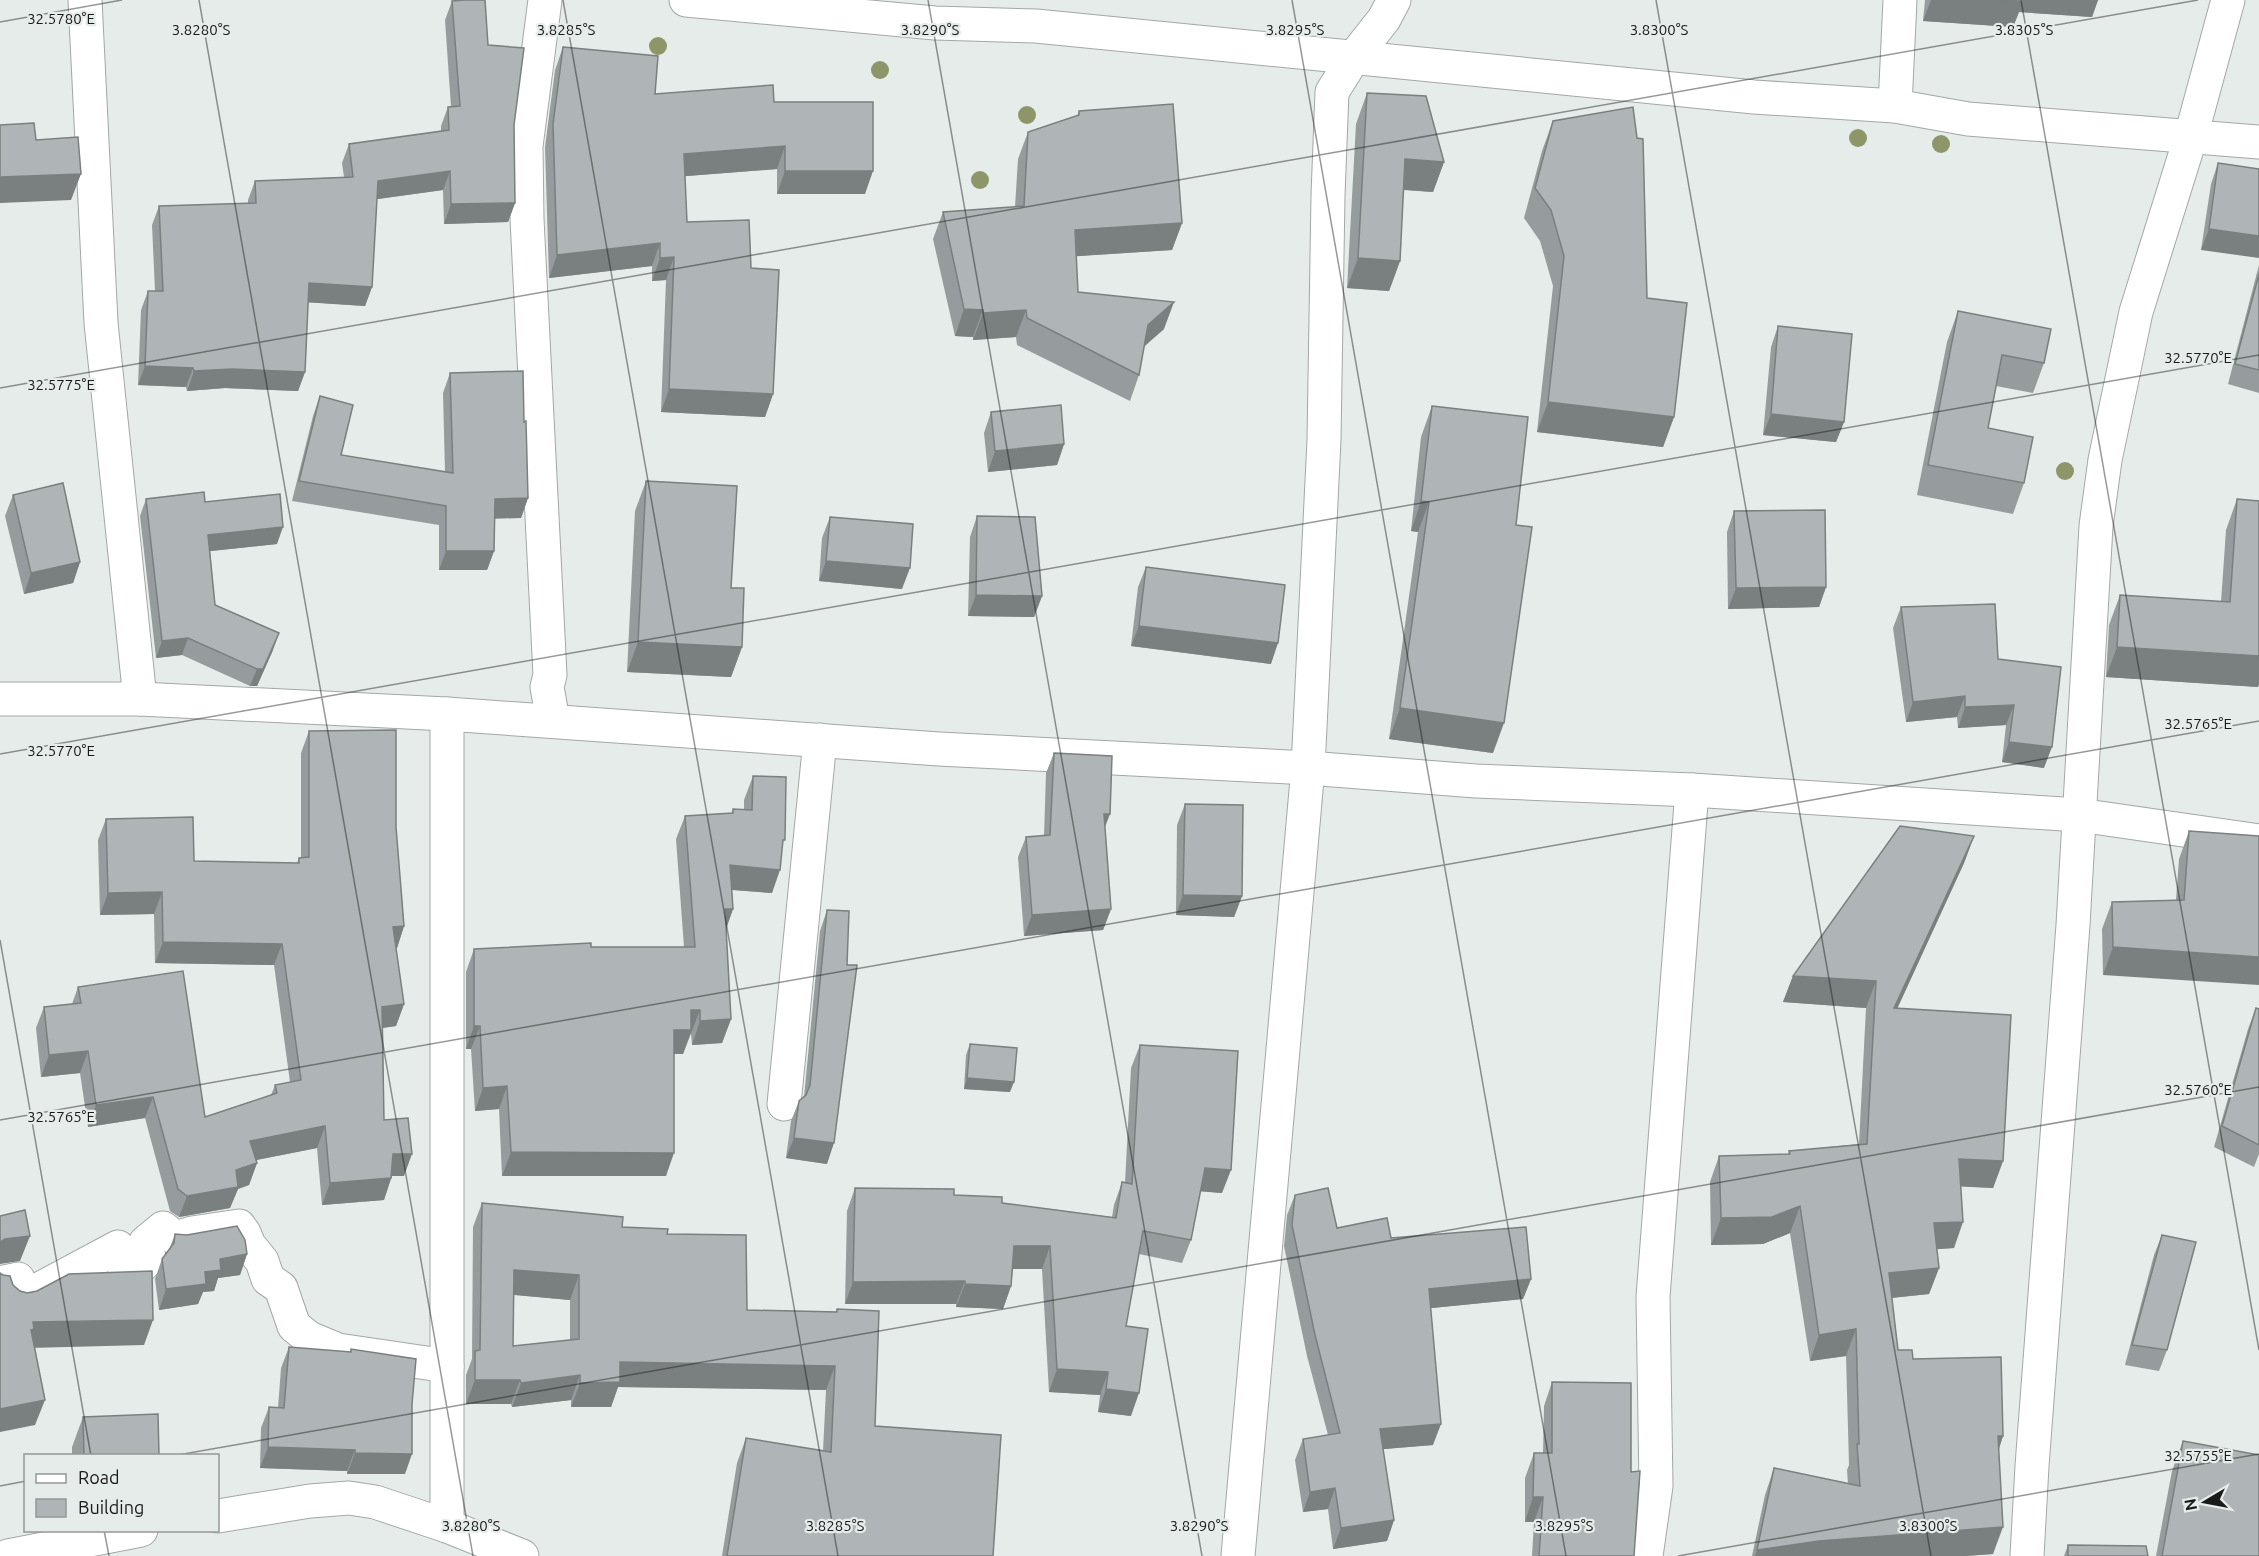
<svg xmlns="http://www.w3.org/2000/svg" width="2259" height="1556" font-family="Ubuntu,sans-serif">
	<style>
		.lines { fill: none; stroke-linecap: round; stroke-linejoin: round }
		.street-casing { stroke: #a2a8a6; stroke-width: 35 }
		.street { stroke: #fff; stroke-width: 33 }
		.tree { fill: #8e9669 }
		.wall { fill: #969c9d; fill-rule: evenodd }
		.shaded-wall { fill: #7a7f7f }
		.building { fill: #afb5b6; stroke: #7a7f7f; stroke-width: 1.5; fill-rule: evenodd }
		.ticks { fill: none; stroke: #191b1b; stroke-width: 1.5; stroke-opacity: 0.45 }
		.ticks-label { font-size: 15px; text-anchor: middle; fill: #191b1b; stroke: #e6ecea; stroke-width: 4.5; stroke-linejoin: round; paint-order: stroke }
	</style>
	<rect width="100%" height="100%" fill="#e6ecea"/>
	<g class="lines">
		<g class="street-casing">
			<g id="street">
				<path d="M85,0L101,323L140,699"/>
				<path d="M545,0L526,146L527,219L550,675L547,687L553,721"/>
				<path d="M686,0L935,23L1036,26L1754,97L1895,106L1968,119L2259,142"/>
				<path d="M1895,106L1900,0"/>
				<path d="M0,699H140L447,714L939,749L1308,768L1476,781L1692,790L2079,815L2259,841"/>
				<path d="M784,1104L820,740"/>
				<path d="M0,1283L18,1279L19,1300L118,1247L128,1280L149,1258L146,1242L163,1228L175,1238L192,1233L239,1226L244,1233L249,1245L262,1261L268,1279L281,1288L294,1326L309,1338L338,1350L447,1366"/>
				<path d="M218,1516L310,1501L349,1498L375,1502L447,1526L522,1556"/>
				<path d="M447,1526V714"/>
				<path d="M8,1556L141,1530"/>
				<path d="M1238,1556L1308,768L1324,440L1328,195L1332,92L1354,57L1384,19L1394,0"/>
				<path d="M1646,1556L1656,1486L1653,1297L1692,790"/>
				<path d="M2027,1556L2032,1466L2073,925L2096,526L2105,460L2136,312L2191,136L2228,0"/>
			</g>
		</g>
		<use href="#street" class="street"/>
	</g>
	<g class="tree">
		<circle cx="658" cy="46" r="9"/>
		<circle cx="880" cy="70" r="9"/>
		<circle cx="1027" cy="115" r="9"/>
		<circle cx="1858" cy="138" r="9"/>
		<circle cx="1941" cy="144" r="9"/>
		<circle cx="980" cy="180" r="9"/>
		<circle cx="2065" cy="471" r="9"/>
	</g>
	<g class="wall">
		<path d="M1925,0H2098L2092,17L2019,12L2013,27L1923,21Z"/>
		<path d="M452,1L488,45L514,125L515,203L508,222L444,224L443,190L377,199L372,287L365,306L308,302L305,372L298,391L225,388L187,391L186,387L138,385L141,310L148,291H155L152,225L159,206L248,203V200L255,181L344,177L342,163L349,144L441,131V126L448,107H451L445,20Z"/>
		<path d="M563,47L655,94L774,102L865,194H777V169L685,176L687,222L751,268L773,394L765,417L661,412L666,280L652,281V266L549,278L545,147L555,70Z"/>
		<path d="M1367,93L1444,162L1433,192L1403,190L1400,261L1389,291L1347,288L1356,124Z"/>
		<path d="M1079,111L1182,223L1172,250L1076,256L1078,292L1164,329L1144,346L1139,375L1130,401L1017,345L1016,337L973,340V337L955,336L933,239L943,212L1015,207L1018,159L1028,132L1077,116Z"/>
		<path d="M1553,121L1647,298L1674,417L1663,447L1537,432L1553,286L1540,241L1524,218L1542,151Z"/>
		<path d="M2218,163L2259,169L2201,250L2211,184Z"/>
		<path d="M2259,265V393L2228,384Z"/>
		<path d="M1958,311L2044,363L2033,393L1996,386L1988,428L2024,483L2013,514L1917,495L1947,342Z"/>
		<path d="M1778,326L1844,422L1836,442L1763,435L1771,347Z"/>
		<path d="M450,373L524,422L528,498L521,518H495L494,551L487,570H439V525L292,501L313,416L320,396L341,455L445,472L443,393Z"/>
		<path d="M1432,406L1516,525L1493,753L1389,739L1418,532L1411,531L1421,437Z"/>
		<path d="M991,412L1064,444L1057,465L988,472L984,433Z"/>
		<path d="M646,481L731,588L742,647L731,677L627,672L635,511Z"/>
		<path d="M13,495L80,562L73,583L24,594L5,516Z"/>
		<path d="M146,499L277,544L210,551L215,605L273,650L257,686H250L182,655L156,658L140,516Z"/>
		<path d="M2237,499L2259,501V684L2258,687L2106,677L2109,625L2120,595L2221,602L2226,530Z"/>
		<path d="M1734,511L1826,587L1819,607L1728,609L1727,532Z"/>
		<path d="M977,516L1042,596L1034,617L968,616L970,537Z"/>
		<path d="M830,517L902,589L819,581L822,538Z"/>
		<path d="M1146,567L1271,664L1131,646L1138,587Z"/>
		<path d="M1901,607L1998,659L2044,768L2002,762L2006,725L1958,728L1957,717L1906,722L1893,628Z"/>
		<path d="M309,731L396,827L404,926L397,948H396L404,1004L396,1026L383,1028L384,1120L404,1176H392L384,1200L322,1205L317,1148L256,1160L257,1163L249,1185L238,1189L230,1208L179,1217L170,1211L145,1118L88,1127L80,1073L41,1077L36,1028L44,1007L72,1004L78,987L205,1117L271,1095L275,1085L290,1082L274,965L155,963L154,914L100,915L98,840L106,819L194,861L297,863L299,858H301V753Z"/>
		<path d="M1054,753L1111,909L1103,930L1024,936L1018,857L1026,837L1044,836L1046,773Z"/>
		<path d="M753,776L782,849L772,893L732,890L733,909L726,928L731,1019L722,1043L692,1045L691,1033H690L683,1054H674L666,1176H502L499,1109L475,1111L471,1049H466V972L474,949L684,947L676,839L685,816L732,813L733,809L744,810V800Z"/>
		<path d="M1185,804L1242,896L1234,917L1176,915L1177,825Z"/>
		<path d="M2189,831L2259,836L2103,975L2102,929L2112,902L2176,900L2179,859Z"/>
		<path d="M1974,836L1964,863L1897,1009L2003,1161L1993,1188L1961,1186L1954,1248L1937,1249L1939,1268L1929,1294L1892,1298L1898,1350L1913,1359L2003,1436L1999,1449L1993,1554L1965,1556H1752L1765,1495L1774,1468L1848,1484L1847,1470L1849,1465L1846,1356L1810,1361L1790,1233L1763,1244L1711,1245L1710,1182L1719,1156L1788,1154L1789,1151L1859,1144L1866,1008L1783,1002L1793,976Z"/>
		<path d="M827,910V1164L786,1158L791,1121L799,1101L804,1097L820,931Z"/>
		<path d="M2256,1008L2259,1009V1154L2254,1167L2214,1147L2248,1029Z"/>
		<path d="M970,1044L1010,1092L964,1089L966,1055Z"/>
		<path d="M1140,1045L1222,1193L1200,1191L1191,1240L1182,1263L1139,1254L1126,1326L1131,1416L1098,1412L1100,1395L1049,1392L1042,1269H1013L1011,1286L1003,1309L956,1307V1304H845L847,1211L855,1188L954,1195L1002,1203L1112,1217L1114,1205L1122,1182L1125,1183L1131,1068Z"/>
		<path d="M1295,1195L1337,1228L1391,1238L1531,1279L1523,1299L1431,1308L1433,1445L1383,1449L1394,1520L1387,1541L1333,1549L1328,1509L1303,1512L1295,1460L1303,1439L1328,1435L1307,1356L1284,1246L1287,1215Z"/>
		<path d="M482,1203L667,1234L747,1310L836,1312L837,1309L875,1426L993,1556H722L737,1463L746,1438L823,1451L826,1390L618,1387L611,1407H571V1400L512,1407L511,1404H466V1375L472,1359L473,1227ZM514,1295L570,1300V1340L513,1346Z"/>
		<path d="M175,1234L247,1254L240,1275L218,1278L214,1291L203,1292L198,1304L159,1310L155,1279L162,1259L169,1250Z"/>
		<path d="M2162,1235L2167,1350L2159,1371L2125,1365L2154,1255Z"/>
		<path d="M289,1347L350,1352L351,1349L405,1474H347V1471L260,1468L261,1428L269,1407L278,1408L281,1368Z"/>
		<path d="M1552,1382L1631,1472L1634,1556H1532L1534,1522H1525V1478L1534,1453H1543L1544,1406Z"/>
		<path d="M83,1417L159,1455H72V1447Z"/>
		<path d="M2183,1441L2259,1556H2156L2172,1471Z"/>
		<path d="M2068,1545L2148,1556H2064Z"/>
	</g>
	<g class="shaded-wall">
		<path d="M1931,0H2098L2092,17L2019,12L2013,27L1923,21Z"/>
		<path d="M785,146L777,169L675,177L684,154Z"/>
		<path d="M1405,159L1444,162L1433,192L1394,189Z"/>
		<path d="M450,171L443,190L371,200L378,181Z"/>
		<path d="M785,171H873L865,194H777Z"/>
		<path d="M81,174L71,200L0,203V177Z"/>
		<path d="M515,203L508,222L444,224L451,204Z"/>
		<path d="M1182,223L1172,250L1065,257L1075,230Z"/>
		<path d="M2209,229L2259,236V258L2201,250Z"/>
		<path d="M660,243L652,266L549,278L557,255Z"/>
		<path d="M674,257L666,280L652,281L660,258Z"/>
		<path d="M1358,258L1400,261L1389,291L1347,288Z"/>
		<path d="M309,283L372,287L365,306L302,302Z"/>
		<path d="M1174,302L1164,329L1138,352L1148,325Z"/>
		<path d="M964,309L983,310L973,337L955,336Z"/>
		<path d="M1026,310L1016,337L973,340L983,313Z"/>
		<path d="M145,366L193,368L186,387L138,385Z"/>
		<path d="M232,369L305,372L298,391L225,388L187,391L194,371Z"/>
		<path d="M669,389L773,394L765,417L661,412Z"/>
		<path d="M1548,402L1674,417L1663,447L1537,432Z"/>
		<path d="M1771,414L1844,422L1836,442L1763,435Z"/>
		<path d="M1064,444L1057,465L988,472L995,451Z"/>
		<path d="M528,498L521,518L487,519L495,499Z"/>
		<path d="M1421,501L1429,502L1418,532L1411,531Z"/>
		<path d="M283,527L277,544L202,552L208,535Z"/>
		<path d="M446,551H494L487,570H439Z"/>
		<path d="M826,561L910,568L902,589L819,581Z"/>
		<path d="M80,562L73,583L24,594L31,573Z"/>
		<path d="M1826,587L1819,607L1728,609L1736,588Z"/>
		<path d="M976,595L1042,596L1034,617L968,616Z"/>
		<path d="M1139,626L1278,643L1271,664L1131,646Z"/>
		<path d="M279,633L273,650L257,686H250L257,669Z"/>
		<path d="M188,638L182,655L156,658L162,641Z"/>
		<path d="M638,642L742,647L731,677L627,672Z"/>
		<path d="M2117,647L2259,656V684L2258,687L2106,677Z"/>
		<path d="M1965,696L1957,717L1906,722L1913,702Z"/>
		<path d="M2014,705L2006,725L1958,728L1965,707Z"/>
		<path d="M1400,708L1504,723L1493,753L1389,739Z"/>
		<path d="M2009,742L2052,747L2044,768L2002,762Z"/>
		<path d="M1104,814H1110L1102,835Z"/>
		<path d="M1974,836L1964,863L1885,1035L1894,1008Z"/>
		<path d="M730,865L780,870L772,893L721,889Z"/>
		<path d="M162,892L154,914L100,915L108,893Z"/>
		<path d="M1183,895L1242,896L1234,917L1176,915Z"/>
		<path d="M725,909H733L725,932Z"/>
		<path d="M1111,909L1103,930L1024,936L1032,915Z"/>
		<path d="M404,926L397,948L385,949L393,927Z"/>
		<path d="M163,942L282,944L274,965L155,963Z"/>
		<path d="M2113,947L2259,957V985L2103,975Z"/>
		<path d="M1793,976L1876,981L1866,1008L1783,1002Z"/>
		<path d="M404,1004L396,1026L374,1029L382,1007Z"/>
		<path d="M691,1010H700L683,1054H666L674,1030Z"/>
		<path d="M731,1019L722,1043L692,1045L700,1021Z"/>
		<path d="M474,1026H480L471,1049H466Z"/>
		<path d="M88,1051L80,1073L41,1077L49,1055Z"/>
		<path d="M967,1078L1014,1082L1010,1092L964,1089Z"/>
		<path d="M507,1086L499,1109L475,1111L483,1088Z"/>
		<path d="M153,1097L145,1118L88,1127L96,1105Z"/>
		<path d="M325,1126L317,1148L242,1163L250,1141Z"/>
		<path d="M794,1138L834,1143L827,1164L786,1158Z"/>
		<path d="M511,1152L674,1153L666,1176H502Z"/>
		<path d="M393,1154H412L404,1176H385Z"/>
		<path d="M1959,1159L2003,1161L1993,1188L1950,1186Z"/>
		<path d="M257,1163L249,1185L238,1189L230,1208L179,1217L187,1196L236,1170Z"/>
		<path d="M1205,1168L1231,1170L1222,1193L1196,1191Z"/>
		<path d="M391,1178L384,1200L322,1205L330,1183Z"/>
		<path d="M1800,1206L1790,1233L1763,1244L1711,1245L1721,1218Z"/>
		<path d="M1963,1222L1954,1248L1925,1250L1934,1223Z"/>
		<path d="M30,1236L20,1261L0,1264V1242L5,1239Z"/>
		<path d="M1014,1246H1050L1042,1269H1006Z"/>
		<path d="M247,1254L240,1275L218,1278L214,1291L203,1292L198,1304L159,1310L166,1289L205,1272L220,1259Z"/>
		<path d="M1939,1268L1929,1294L1880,1299L1889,1273Z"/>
		<path d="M514,1270L579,1275L570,1300L505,1294Z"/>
		<path d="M1531,1279L1523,1299L1422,1309L1429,1289Z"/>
		<path d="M965,1281L956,1304H845L853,1282Z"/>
		<path d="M965,1284L1011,1286L1003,1309L956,1307Z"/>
		<path d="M153,1320L144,1345L28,1348L25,1355L33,1322Z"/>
		<path d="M1856,1329L1846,1356L1810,1361L1819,1335Z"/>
		<path d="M620,1362L835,1366L826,1390L618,1387L611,1407H571L580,1383Z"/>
		<path d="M1057,1369L1108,1372L1100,1395L1049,1392Z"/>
		<path d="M580,1375L571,1400L512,1407L521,1383Z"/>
		<path d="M475,1380H520L511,1404H466Z"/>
		<path d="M1106,1389L1139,1393L1131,1416L1098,1412Z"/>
		<path d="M45,1400L35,1425L0,1432V1409Z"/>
		<path d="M1441,1424L1433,1445L1373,1450L1380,1429Z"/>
		<path d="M1998,1436H2003L1994,1462Z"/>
		<path d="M268,1447L355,1450L347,1471L260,1468Z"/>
		<path d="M355,1453L412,1454L405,1474H347Z"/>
		<path d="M1335,1488L1328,1509L1303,1512L1310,1492Z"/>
		<path d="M1533,1497H1543L1534,1522H1525Z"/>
		<path d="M1394,1520L1387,1541L1333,1549L1341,1528Z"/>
		<path d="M2003,1527L1993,1554L1965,1556H1755L1757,1550L1819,1541Z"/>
	</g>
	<g class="building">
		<path d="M465,0H485L488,45L524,48L514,125L515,203L451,204L450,171L378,181L372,287L309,283L305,372L232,369L194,371L193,368L145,366L148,291H163L159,206L256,203L255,181L353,177L349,144L449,130L448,107L460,106L452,1Z"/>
		<path d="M1993,0H2023V2Z"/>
		<path d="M563,47L658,56L655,94L773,85L774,102H873V171H785V146L684,154L687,222L749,220L751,268L779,270L773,394L669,389L674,257L660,258V243L557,255L553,124Z"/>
		<path d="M1367,93L1426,96L1444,162L1405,159L1400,261L1358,258Z"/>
		<path d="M1173,104L1182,223L1075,230L1078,292L1174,302L1148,325L1139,375L1027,318L1026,310L983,313V310L964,309L943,212L1024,206L1028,132L1079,115V111Z"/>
		<path d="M1633,107L1637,138L1643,139L1647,298L1687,303L1674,417L1548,402L1564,256L1551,210L1535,188L1553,121Z"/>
		<path d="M34,123L36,140L78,137L81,174L0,177V125Z"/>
		<path d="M2218,163L2259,169V236L2209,229Z"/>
		<path d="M2259,274V370L2235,364Z"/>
		<path d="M1958,311L2051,329L2044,363L2002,355L1988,428L2033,437L2024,483L1928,465Z"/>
		<path d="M1778,326L1852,334L1844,422L1771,414Z"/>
		<path d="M523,371L524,422L526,421L528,498L495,499L494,551H446V506L299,481L320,396L353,405L341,455L453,473L450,373Z"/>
		<path d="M1061,405L1064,444L995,451L991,412Z"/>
		<path d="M1432,406L1528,417L1516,525L1532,527L1504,723L1400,708L1429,502L1421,501Z"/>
		<path d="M646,481L737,486L731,588H744L742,647L638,642Z"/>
		<path d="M63,483L80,562L31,573L13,495Z"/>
		<path d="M204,492L205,502L280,494L283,527L208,535L215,605L279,633L263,669H257L188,638L162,641L146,499Z"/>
		<path d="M2237,499L2259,501V656L2117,647L2120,595L2230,602Z"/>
		<path d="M1825,510L1826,587L1736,588L1734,511Z"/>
		<path d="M977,516L1035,517L1042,596L976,595Z"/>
		<path d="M830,517L913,524L910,568L826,561Z"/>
		<path d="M1146,567L1285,585L1278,643L1139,626Z"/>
		<path d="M1995,604L1998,659L2061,667L2052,747L2009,742L2014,705L1965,707V696L1913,702L1901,607Z"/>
		<path d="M396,730V827L404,926L393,927L404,1004L382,1007L384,1120L408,1118L412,1154H393L391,1178L330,1183L325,1126L250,1141L257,1163L236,1170L238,1187L187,1196L178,1189L153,1097L96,1105L88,1051L49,1055L44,1007L81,1003L78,987L183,971L205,1117L277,1093L275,1085L301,1080L282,944L163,942L162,892L108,893L106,819L193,817L194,861L299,863V858L309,857V731Z"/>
		<path d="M1054,753L1112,756L1110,814H1104L1111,909L1032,915L1026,837L1050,835Z"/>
		<path d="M753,776L786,777L785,840H783L780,870L730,865L733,909H725L731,1019L700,1021V1010H691V1030H674V1153L511,1152L507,1086L483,1088L480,1026H474V949L591,943V947H695L685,816L733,813V809L752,810Z"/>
		<path d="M1185,804L1243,805L1242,896L1183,895Z"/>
		<path d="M1900,826L1974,836L1894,1008L2011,1015L2003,1161L1959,1159L1963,1222L1934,1223L1939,1268L1889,1273L1898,1350H1912L1913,1359L2001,1357L2003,1436H1998L2003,1527L1819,1541L1757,1550L1774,1468L1860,1486L1857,1444H1859L1856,1329L1819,1335L1800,1206L1772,1217L1721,1218L1719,1156L1790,1154L1789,1151L1867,1144L1876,981L1793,976Z"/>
		<path d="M2189,831L2259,836V957L2113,947L2112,902L2184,900Z"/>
		<path d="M827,910L849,911L847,965H857L834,1143L794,1138L799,1101L806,1095L810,1085Z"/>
		<path d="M2256,1008L2259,1009V1145L2222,1126Z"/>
		<path d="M970,1044L1017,1048L1014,1082L967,1078Z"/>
		<path d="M1140,1045L1238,1051L1231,1170L1205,1168L1191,1240L1143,1231L1126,1326L1148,1329L1139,1393L1106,1389L1108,1372L1057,1369L1050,1246H1014L1011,1286L965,1284V1281L853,1282L855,1188L954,1189V1195L1002,1197V1203L1116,1218L1122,1182L1132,1184Z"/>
		<path d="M1328,1188L1337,1228L1387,1218L1391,1238L1526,1227L1531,1279L1429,1289L1441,1424L1380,1429L1394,1520L1341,1528L1335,1488L1310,1492L1303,1439L1340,1433L1315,1335L1292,1225L1295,1195Z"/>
		<path d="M482,1203L623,1217L622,1227L668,1229L667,1234L746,1235L747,1310L837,1312V1309L879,1311L875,1426L1001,1435L993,1556H727L746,1438L831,1452L835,1366L620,1362V1382L580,1383V1375L521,1383L520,1380H475V1351L480,1350ZM514,1270L579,1275V1339L513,1346Z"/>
		<path d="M25,1210L30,1236L5,1239L0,1242V1216Z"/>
		<path d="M237,1226L245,1240L247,1254L220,1259L221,1270L205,1272L206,1284L166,1289L162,1259L174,1243L175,1234L187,1235Z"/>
		<path d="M2162,1235L2196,1242L2167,1350L2132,1345Z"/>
		<path d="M152,1271L153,1320L33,1322L34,1329L31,1330L45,1400L0,1409V1273L3,1275L10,1276L13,1285L20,1291L27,1293L37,1291L69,1274Z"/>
		<path d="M289,1347L351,1352V1349L416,1359L412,1404V1454L355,1453V1450L268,1447L269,1407L284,1408Z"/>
		<path d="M1552,1382L1631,1383V1472L1640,1471L1634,1556H1539L1543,1497H1533L1534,1453H1552Z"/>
		<path d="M158,1414L159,1455H84L83,1417Z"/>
		<path d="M2183,1441L2259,1455V1556H2162Z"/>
		<path d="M2068,1545L2146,1546L2148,1556H2068Z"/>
	</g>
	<path class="ticks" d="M199,0L473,1556M563,0L838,1556M928,0L1202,1556M1292,0L1566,1556M1656,0L1931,1556M2021,0L2259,1350M0,22L122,0M0,388L2198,0M0,754L2259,355M0,940L91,1456M0,1120L2259,721M172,1456L2259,1087M0,1486L26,1481M104,1530L109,1556M1678,1556L2259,1454"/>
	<g class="ticks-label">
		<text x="61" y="24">32.5780°E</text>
		<text x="201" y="35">3.8280°S</text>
		<text x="566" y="35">3.8285°S</text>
		<text x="930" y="35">3.8290°S</text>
		<text x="1295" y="35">3.8295°S</text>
		<text x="1659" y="35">3.8300°S</text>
		<text x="2024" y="35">3.8305°S</text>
		<text x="2198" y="363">32.5770°E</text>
		<text x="61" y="390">32.5775°E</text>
		<text x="2198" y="729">32.5765°E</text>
		<text x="61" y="756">32.5770°E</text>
		<text x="2198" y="1095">32.5760°E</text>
		<text x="61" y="1122">32.5765°E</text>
		<text x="2198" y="1461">32.5755°E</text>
		<text x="471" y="1531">3.8280°S</text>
		<text x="835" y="1531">3.8285°S</text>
		<text x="1199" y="1531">3.8290°S</text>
		<text x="1564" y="1531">3.8295°S</text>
		<text x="1928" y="1531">3.8300°S</text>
	</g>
	<rect x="24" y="1454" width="195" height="78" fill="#e6ecea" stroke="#949897" stroke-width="1.5"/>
	<rect x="36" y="1474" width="30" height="9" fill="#ffffff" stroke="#949897" stroke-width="1.5"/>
	<text x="78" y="1484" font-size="18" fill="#191b1b">Road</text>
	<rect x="36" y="1499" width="30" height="18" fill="#afb5b6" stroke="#949897" stroke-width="1.5"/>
	<text x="78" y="1514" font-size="18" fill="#191b1b">Building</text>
	<g transform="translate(2205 1502) rotate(260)" stroke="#e6ecea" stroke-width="4.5" paint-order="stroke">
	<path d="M0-4.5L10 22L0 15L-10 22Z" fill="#191b1b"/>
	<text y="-9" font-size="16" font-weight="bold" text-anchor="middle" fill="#191b1b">N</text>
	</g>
</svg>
